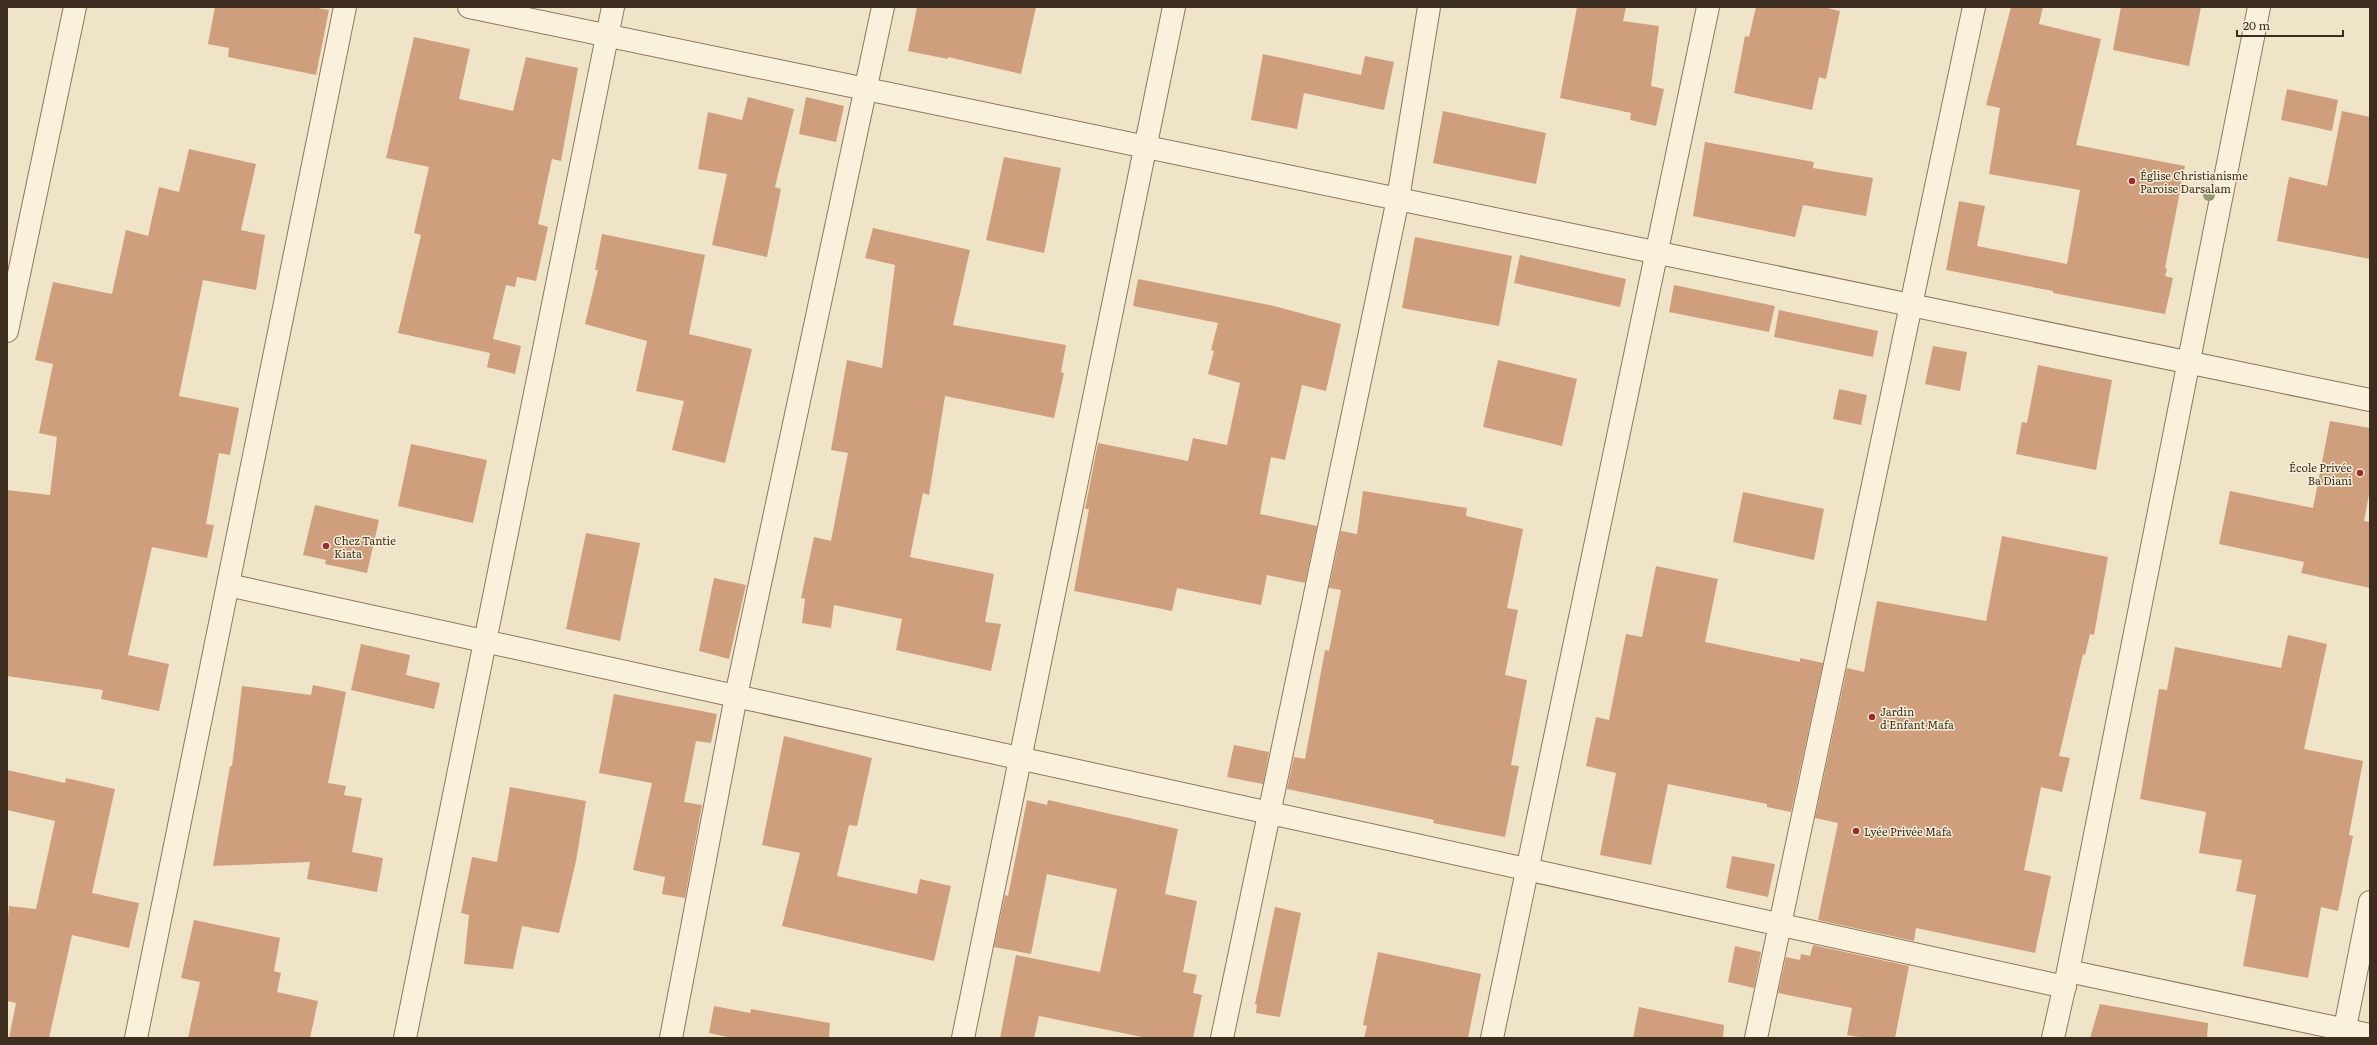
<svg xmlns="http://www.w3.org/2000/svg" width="2377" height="1045" font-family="Literata,serif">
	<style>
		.building { fill: #cf9f7d }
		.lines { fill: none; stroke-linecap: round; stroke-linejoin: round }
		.minor-casing { stroke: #8d765c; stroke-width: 24 }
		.minor { stroke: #faf1dc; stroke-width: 22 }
		.tree { fill: #96986f }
		.poi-dot { fill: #9e2a2b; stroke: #f7eed8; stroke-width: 1.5 }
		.labels { text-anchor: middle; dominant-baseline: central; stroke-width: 3; stroke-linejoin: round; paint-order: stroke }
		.poi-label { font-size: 11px; fill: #3d2e20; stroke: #f7eed8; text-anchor: start }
	</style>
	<rect width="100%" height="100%" fill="#f0e4c8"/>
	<g class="building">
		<path d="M215,7H312L329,10L316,75L228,57L229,48L208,44Z"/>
		<path d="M917,7H1036L1021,74L948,57V59L908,51Z"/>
		<path d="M1577,7H1626L1623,21L1659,26L1651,86L1664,89L1656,126L1630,120L1631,113L1560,98Z"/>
		<path d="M1756,7H1823L1840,11L1826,79L1819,77L1812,110L1734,93L1745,36L1749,37Z"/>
		<path d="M2011,7H2043L2039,24L2101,39L2076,145L2185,166L2165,268L2167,269L2165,276L2173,278L2165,314L2053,293V291L1946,270L1959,201L1985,206L1977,246L2067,264L2080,190L1989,174L2000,108L1986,105Z"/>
		<path d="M2121,7H2201L2189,66L2113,50Z"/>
		<path d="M414,37L470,49L459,99L513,111L526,57L578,68L561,161L552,159L538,224L548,227L536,281L517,277L515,287L506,285L493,339L521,346L515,374L487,367L490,353L398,333L421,235L414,233L429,167L386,158Z"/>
		<path d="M1263,54L1361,75L1365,56L1394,62L1384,110L1304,93L1297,129L1251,120Z"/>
		<path d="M2287,89L2338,100L2332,131L2281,120Z"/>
		<path d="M748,97L794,109L775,187L781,189L767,257L712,245L727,174L698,169L708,112L742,120Z"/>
		<path d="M806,97L844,106L836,142L799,134Z"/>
		<path d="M1443,111L1546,133L1536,184L1433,163Z"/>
		<path d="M2342,111L2370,117V259L2277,241L2289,177L2327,186Z"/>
		<path d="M1705,142L1814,162L1813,168L1873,178L1866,216L1803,205L1795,237L1693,216Z"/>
		<path d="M189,149L256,164L241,230L265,235L256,290L203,280L179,396L239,408L230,455L219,453L206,524L214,525L207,558L152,547L128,655L169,664L159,711L101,699L103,690L7,676V490L50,495L57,437L39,433L53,364L35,360L53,282L112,294L126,230L148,236L159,187L179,192Z"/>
		<path d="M1004,157L1061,168L1044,253L986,240Z"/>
		<path d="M873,228L970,250L953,325L1066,345L1061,372L1064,373L1054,418L945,396L929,495L923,493L910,557L994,574L985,622L1001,624L991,671L896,650L902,619L834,605L831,628L802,623L805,599L801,598L814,537L831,541L848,453L831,450L847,360L882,368L895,265L865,258Z"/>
		<path d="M602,234L705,255L689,334L752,349L725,463L672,450L684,401L636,391L647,341L585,324L598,270H595Z"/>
		<path d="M1415,237L1512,256L1499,326L1402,308Z"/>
		<path d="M1520,255L1626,279L1620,307L1514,283Z"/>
		<path d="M1138,279L1274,306L1341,324L1326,391L1302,385L1285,460L1271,457L1260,514L1317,526L1305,583L1267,575L1261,605L1177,588L1172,611L1074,591L1089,509H1085L1098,443L1188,461L1193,438L1227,445L1240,383L1208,374L1214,351L1211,350L1218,323L1133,306Z"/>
		<path d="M1674,285L1775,306L1769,332L1669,312Z"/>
		<path d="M1779,310L1878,331L1873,357L1774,337Z"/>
		<path d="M1933,346L1967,352L1960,391L1925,384Z"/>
		<path d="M1498,360L1577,379L1562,446L1483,427Z"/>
		<path d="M2038,365L2112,380L2096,470L2016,454L2022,422L2027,423Z"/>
		<path d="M1839,389L1867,395L1861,425L1833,419Z"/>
		<path d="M2330,421L2370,428V489L2364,521L2370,522V588L2301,573L2304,562L2219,544L2230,491L2313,508Z"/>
		<path d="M411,444L487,460L473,523L398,506Z"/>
		<path d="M1363,491L1467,508L1466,516L1523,529L1507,608L1518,610L1505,675L1527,680L1511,765L1519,766L1505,837L1433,823L1434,820L1287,789L1294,757L1305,759L1325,650L1329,651L1341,590L1329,588L1341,531L1357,534Z"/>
		<path d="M1743,492L1824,509L1814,560L1733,542Z"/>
		<path d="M315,505L379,520L367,573L325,564L326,560L303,555Z"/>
		<path d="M586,533L640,543L620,641L566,629Z"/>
		<path d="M2002,536L2108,557L2094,635L2090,634L2085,655L2083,654L2059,756L2070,758L2062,792L2041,787L2024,870L2051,876L2035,953L1916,928L1914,941L1818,920L1838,823L1815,818L1847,668L1864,672L1877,601L1986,621Z"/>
		<path d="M1656,566L1718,579L1705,642L1800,662V658L1823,663L1791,812L1767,807V804L1668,784L1651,865L1600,855L1616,773L1586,766L1596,717L1609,720L1626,634L1642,637Z"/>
		<path d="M714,578L746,585L729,659L699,651Z"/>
		<path d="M2288,635L2327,644L2304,749L2363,761L2349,835L2353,836L2338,911L2321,907L2308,978L2243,966L2256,895L2236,891L2242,860L2199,853L2206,812L2140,799L2159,689L2167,690L2175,647L2281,668Z"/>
		<path d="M361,644L410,655L406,675L440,683L434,709L351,690Z"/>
		<path d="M313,685L346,692L328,783L346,786L344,795L362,798L352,852L383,858L377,892L307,879L310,862L213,866L230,766H232L242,686L311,695Z"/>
		<path d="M614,694L717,714L711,743L696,741L684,802L702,805L685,898L662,894L665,877L633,870L652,783L599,773Z"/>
		<path d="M784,736L872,758L857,826L849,825L837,876L917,894L920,879L951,886L934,961L782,926L800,853L762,845Z"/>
		<path d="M1234,745L1269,752L1263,784L1227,777Z"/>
		<path d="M7,770L65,783L66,778L115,789L92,893L139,903L129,948L72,935L49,1038H9L16,1003L7,1001V926L9,906L36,909L55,821L7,810Z"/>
		<path d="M510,787L586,801L576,861L559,933L522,926L513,969L464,964L469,915L461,913L472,857L497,862Z"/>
		<path d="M1027,800L1047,805L1048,800L1178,829L1165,894L1197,901L1183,972L1197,975L1193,993L1202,995L1193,1038H1147L1039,1016L1034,1038H1000L1016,955L1100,972L1117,889L1047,874L1031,954L994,947L1005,895L1008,896Z"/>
		<path d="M1732,856L1775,864L1768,897L1726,888Z"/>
		<path d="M1275,907L1301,913L1280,1017L1256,1013L1257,1005L1255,1004Z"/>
		<path d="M194,920L280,938L274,971L281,973L277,992L318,1001L310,1038H188L200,982L181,978Z"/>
		<path d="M1813,945L1909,966L1895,1038H1865L1847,1035L1852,1008L1778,993L1786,957L1800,960L1801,954L1810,956Z"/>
		<path d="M1735,946L1761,952L1754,988L1728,982Z"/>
		<path d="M1378,952L1481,974L1468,1038H1364L1367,1026L1363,1025Z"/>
		<path d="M2100,1004L2208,1023L2207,1038H2090Z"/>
		<path d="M714,1006L750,1013L751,1009L830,1023L829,1038H732L709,1033Z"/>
		<path d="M1639,1007L1724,1025L1723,1038H1633Z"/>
	</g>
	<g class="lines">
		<g class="minor-casing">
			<g id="minor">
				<path d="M469,7L2370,400"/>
				<path d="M7,331L75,7"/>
				<path d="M228,585L2065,987"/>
				<path d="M2068,971L2370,1035"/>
				<path d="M136,1038L345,7"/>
				<path d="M405,1038L613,7"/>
				<path d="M671,1038L736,696L883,7"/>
				<path d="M963,1038L1174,7"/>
				<path d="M1222,1038L1398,199L1429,7"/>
				<path d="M1492,1038L1708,7"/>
				<path d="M1756,1038L1974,7"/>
				<path d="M2053,1038L2068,971L2259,7"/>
				<path d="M2343,1038L2370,902"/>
			</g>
		</g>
		<use href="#minor" class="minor"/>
	</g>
	<circle class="tree" cx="2209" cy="195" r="6"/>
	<g class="poi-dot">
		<circle cx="2132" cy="181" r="4"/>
		<circle cx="2360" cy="473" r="4"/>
		<circle cx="326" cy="546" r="4"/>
		<circle cx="1872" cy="717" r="4"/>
		<circle cx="1856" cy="831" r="4"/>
	</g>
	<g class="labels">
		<g class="poi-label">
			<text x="2140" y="175">Église Christianisme<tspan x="2140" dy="13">Paroise Darsalam</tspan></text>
			<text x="2352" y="467" text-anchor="end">École Privée<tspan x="2352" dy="13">Ba Diani</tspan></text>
			<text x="334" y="540">Chez Tantie<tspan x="334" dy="13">Kiata</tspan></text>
			<text x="1880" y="711">Jardin<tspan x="1880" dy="13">d'Enfant Mafa</tspan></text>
			<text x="1864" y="831">Lyée Privée Mafa</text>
		</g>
	</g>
	<rect width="2377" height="1045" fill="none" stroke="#3d2e20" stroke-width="16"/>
	<path d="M2237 30v6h106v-6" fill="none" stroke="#3d2e20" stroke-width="2"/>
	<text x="2243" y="30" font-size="12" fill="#3d2e20" stroke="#f7eed8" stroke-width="3" paint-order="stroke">20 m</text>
</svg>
